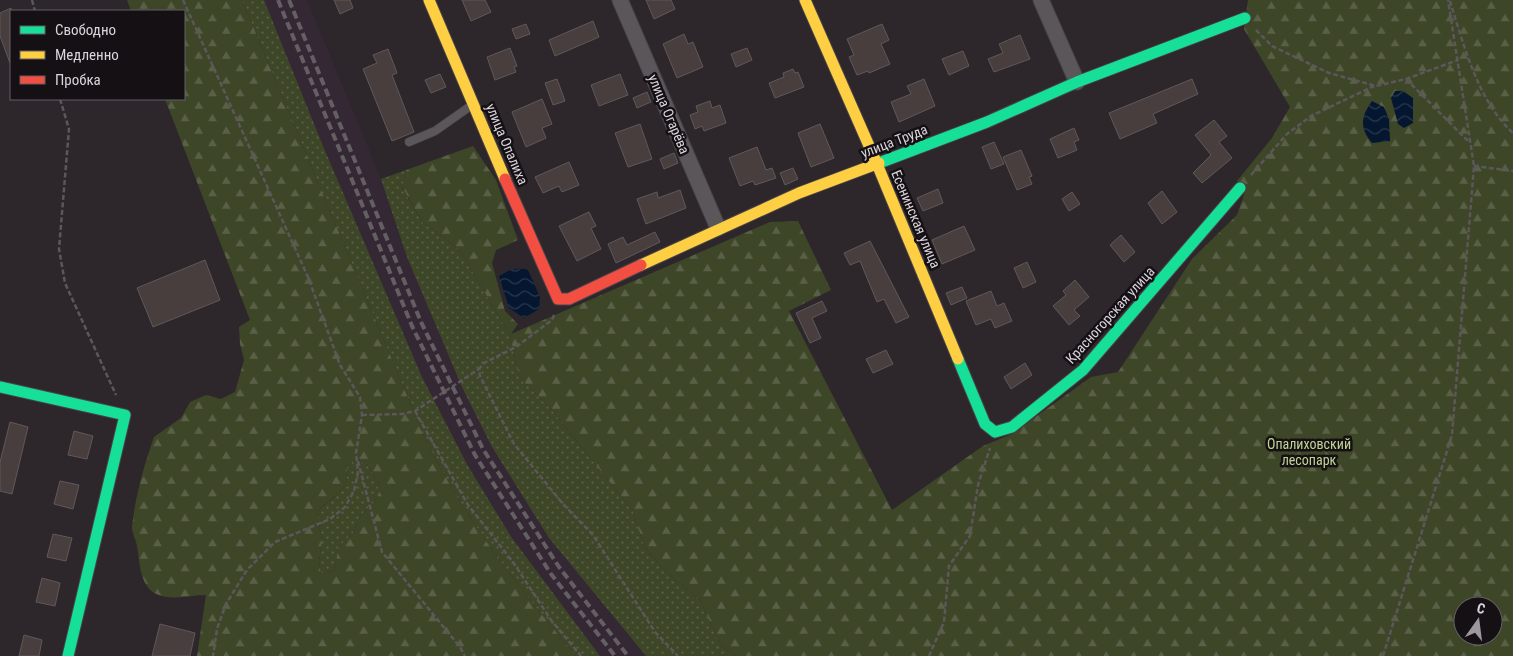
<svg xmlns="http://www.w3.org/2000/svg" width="1513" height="656" font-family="'Roboto Condensed',sans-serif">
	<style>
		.built { fill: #352835 }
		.grass { fill: url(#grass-dots) }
		.forest { fill: url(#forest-firs); fill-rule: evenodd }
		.water { fill: url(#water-waves) }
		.building { fill: #483e3d; stroke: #5e595a }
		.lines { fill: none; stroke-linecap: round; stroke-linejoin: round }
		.lane-casing { stroke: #484448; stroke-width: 9 }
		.street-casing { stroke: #484448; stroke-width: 17 }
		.fast-casing { stroke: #484448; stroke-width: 13 }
		.slow-casing { stroke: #484448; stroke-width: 13 }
		.jam-casing { stroke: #484448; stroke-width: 13 }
		.path { stroke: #5b575a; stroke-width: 2.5; stroke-dasharray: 5 2.5; stroke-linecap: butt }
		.lane { stroke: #5a565a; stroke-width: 8 }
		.street { stroke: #5a565a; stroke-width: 15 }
		.fast { stroke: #16e098; stroke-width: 11 }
		.slow { stroke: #ffcf43; stroke-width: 11 }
		.jam { stroke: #f24e42; stroke-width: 11 }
		.rail { stroke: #645f63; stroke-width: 4; stroke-dasharray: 8 4; stroke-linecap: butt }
		.labels { text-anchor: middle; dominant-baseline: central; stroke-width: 5; stroke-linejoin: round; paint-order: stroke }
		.street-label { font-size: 14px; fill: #dbd5db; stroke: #141014 }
		.park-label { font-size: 14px; fill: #c0d593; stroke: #141014 }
	</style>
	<defs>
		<pattern id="grass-dots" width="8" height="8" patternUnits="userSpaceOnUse" patternTransform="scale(1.25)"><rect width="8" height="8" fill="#3e4628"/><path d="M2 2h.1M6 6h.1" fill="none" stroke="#596047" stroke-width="1.8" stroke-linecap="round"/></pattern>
		<pattern id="forest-firs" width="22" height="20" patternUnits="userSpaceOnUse" patternTransform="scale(1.25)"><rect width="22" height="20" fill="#3e4628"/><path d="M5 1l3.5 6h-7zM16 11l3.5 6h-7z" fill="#596047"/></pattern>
		<pattern id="water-waves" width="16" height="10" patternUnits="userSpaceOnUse" patternTransform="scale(1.25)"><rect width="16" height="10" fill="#051730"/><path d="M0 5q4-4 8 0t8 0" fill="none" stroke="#29384d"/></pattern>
	</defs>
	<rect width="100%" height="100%" fill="#2d272c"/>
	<path class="built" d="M264,0H307L381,179L407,257L492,447L549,538L646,656H600L512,538L468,466L422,377L323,146Z"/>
	<g class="grass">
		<path d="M242,0H264L323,146L422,377L468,466L512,538L600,656H576C517,585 463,518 423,434Z"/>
		<path d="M406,170L402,188L423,223L459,249L510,335L519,377L551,409L633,511L644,546L665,571L700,600L721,646L736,656H646L549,538L492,447L462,387L407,257L381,179Z"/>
		<path d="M357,460L367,465L378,482L379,492L375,501L361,515L353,533L338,548L335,570L321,573L319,561L322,541L317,512C325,502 341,495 345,484C347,478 347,470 348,464Z"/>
	</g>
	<g class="forest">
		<path d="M127,0H242L423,434C463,518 517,585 576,656H197L206,595C190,595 172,601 156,594C139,585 140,561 137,546C136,539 132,534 132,527C135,498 144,465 154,437L181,418L190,402L206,395L221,399L235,392L244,360L240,344L239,327L250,320L165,99H184V11H131ZM357,460L367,465L378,482L379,492L375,501L361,515L353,533L338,548L335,570L321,573L319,561L322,541L317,512C325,501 341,495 345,484C347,478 347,470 348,464Z"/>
		<path d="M1248,0H1513V656H736L721,646L700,600L665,571L644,546L633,511L551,409L519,377L510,335L459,249L423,223L402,187L406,170L473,146L496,180L518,240L496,250L492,263L505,311L518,324L511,334L770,222L798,221L831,290L789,311L892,510L983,446L1012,434L1091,377L1118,372L1192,259L1237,215L1245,192L1237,181L1272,138L1290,107L1244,29ZM1463,606H1493V636H1463Z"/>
	</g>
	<g class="water">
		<path d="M1395,91H1403L1413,98V123L1404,128L1398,124L1391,98Z"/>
		<path d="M1372,101L1384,107L1389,119L1390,141L1372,143C1359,128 1361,116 1372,101Z"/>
		<path d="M520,268L528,270L540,297L539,309L524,318L509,308L499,276L508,271Z"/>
	</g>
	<g class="building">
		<path d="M334,0H350L353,8L340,14Z"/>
		<path d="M462,0H485L491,12L471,21Z"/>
		<path d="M646,0H671L675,9L654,19Z"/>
		<path d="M11,8V63H10L0,36V13Z"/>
		<path d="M593,21L599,37L555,56L549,40Z"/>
		<path d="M526,24L530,34L516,39L512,29Z"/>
		<path d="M882,24L889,40L881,44L890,64L869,73L868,71L857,75L849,57L854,55L847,39Z"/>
		<path d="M684,34L688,44L693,42L703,67L677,78L663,44Z"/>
		<path d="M1020,35L1030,59L994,72L988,59L1003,53L999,44Z"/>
		<path d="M510,48L517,66L514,67L516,72L495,80L487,57Z"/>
		<path d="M747,48L752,60L736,67L731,54Z"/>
		<path d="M388,49L397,73L392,75L414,132L392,141L363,69L377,63L373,55Z"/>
		<path d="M963,51L969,66L949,75L942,59Z"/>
		<path d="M793,69L795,73L798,72L804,87L775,98L769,83L784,77L783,73Z"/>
		<path d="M440,74L446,87L431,93L425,80Z"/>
		<path d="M620,74L628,95L599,106L591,85Z"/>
		<path d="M557,79L565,101L553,105L545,83Z"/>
		<path d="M924,79L935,106L899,122L891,102L911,94L907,86Z"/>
		<path d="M1192,79L1198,94L1153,114L1157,123L1120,139L1109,113Z"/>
		<path d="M647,92L651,102L637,108L633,98Z"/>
		<path d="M542,99L552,124L542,128L546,138L526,147L512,112Z"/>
		<path d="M710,101L712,108L720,105L726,123L704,131L702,126L695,129L690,115L698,112L696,106Z"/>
		<path d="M1214,120L1227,136L1219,142L1232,158L1202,183L1193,173L1211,155L1195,135Z"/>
		<path d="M640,124L652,159L628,167L615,133Z"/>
		<path d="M820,124L834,158L811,167L798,133Z"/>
		<path d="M1074,128L1079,140L1074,142L1077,150L1058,158L1050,139Z"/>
		<path d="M994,142L1004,164L991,169L982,147Z"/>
		<path d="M757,147L766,170L772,168L776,178L755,185L753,181L740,186L729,158Z"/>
		<path d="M1021,150L1032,176L1029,177L1032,184L1017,190L1003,157Z"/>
		<path d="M674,153L678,163L664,169L660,159Z"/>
		<path d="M569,162L579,185L562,192L559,186L543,193L535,177Z"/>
		<path d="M793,168L798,179L785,185L780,173Z"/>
		<path d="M938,189L943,203L923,211L917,198Z"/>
		<path d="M680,190L686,208L646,224L637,199L657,192L658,198Z"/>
		<path d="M1162,191L1177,212L1162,224L1148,203Z"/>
		<path d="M1072,192L1080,204L1069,211L1062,199Z"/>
		<path d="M589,212L596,226L591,228L601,249L577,261L559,226Z"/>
		<path d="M964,226L975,250L942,264L932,240Z"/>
		<path d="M655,232L660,242L616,263L608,244L623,237L627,245Z"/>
		<path d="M1121,235L1135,252L1124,262L1110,245Z"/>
		<path d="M870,241L909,317L896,323L884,299L877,302L860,261L850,265L844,253Z"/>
		<path d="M205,260L220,300L153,327L137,288Z"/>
		<path d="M1027,262L1036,282L1023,288L1014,268Z"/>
		<path d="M1075,280L1089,297L1074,310L1080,316L1069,325L1053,306L1066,295L1063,291Z"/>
		<path d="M962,287L967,298L951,305L946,293Z"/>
		<path d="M991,291L997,306L1004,303L1012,321L995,328L991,319L976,325L966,301Z"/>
		<path d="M822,301L827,311L812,318L821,338L810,343L796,313Z"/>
		<path d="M886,350L893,364L873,373L866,359Z"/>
		<path d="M1025,363L1032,375L1011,389L1004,377Z"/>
		<path d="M10,422L28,427L12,494L0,491V462Z"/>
		<path d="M74,431L93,436L87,459L68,455Z"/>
		<path d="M60,481L79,485L73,509L54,504Z"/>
		<path d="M53,534L72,538L66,561L47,557Z"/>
		<path d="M42,578L60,583L55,606L36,602Z"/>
		<path d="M160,624L195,633L190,656H152Z"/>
		<path d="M24,635L42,640L39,656H19Z"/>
	</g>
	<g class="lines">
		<g class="lane-casing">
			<path id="lane" d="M409,142L435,131L472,105"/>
		</g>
		<g class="street-casing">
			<g id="street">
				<path d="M620,0L718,228"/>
				<path d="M1041,0L1077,82"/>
			</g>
		</g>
		<g class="fast-casing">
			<g id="fast">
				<path d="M879,163L987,122L1077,82L1245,18"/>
				<path d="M958,359L985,424L995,432L1012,427L1083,370L1240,188"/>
				<path d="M1,387L125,415L68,656"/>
			</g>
		</g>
		<g class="slow-casing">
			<g id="slow">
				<path d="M429,0L505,179"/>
				<path d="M805,0L877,164L958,359"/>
				<path d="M641,265L799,193L879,163"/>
			</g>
		</g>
		<g class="jam-casing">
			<path id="jam" d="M505,179L558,299H569L641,265"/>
		</g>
		<g class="path">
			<path d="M32,0L35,11"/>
			<path d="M183,0L308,277L340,365L360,397L362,415L356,453L358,472L354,491L345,507L330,519L275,542L247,570L226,604L217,629L213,656"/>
			<path d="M1450,1C1464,46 1478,101 1513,133"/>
			<path d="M1256,30L1272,46L1329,73L1376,86L1406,79L1458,60"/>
			<path d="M1406,79L1468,141"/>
			<path d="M60,99L69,129L59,249L65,283L116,395"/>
			<path d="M1474,166L1513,171"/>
			<path d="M1251,175L1287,134L1311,116L1374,86"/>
			<path d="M554,315L552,320L516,347L484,363L479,369L480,376L514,444L563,504L593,535L655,632L678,656"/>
			<path d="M415,411L468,505L513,562L551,620L581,656"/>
			<path d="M362,415L402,414L415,411L479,369"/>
			<path d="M358,461L382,552L460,647L465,656"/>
			<path d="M929,656L944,622L949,566L970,536L978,485L990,448"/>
			<path d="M1383,656L1452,435L1474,166L1448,0"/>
		</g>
		<use href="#lane" class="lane"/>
		<use href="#street" class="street"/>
		<use href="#fast" class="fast"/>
		<use href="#slow" class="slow"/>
		<use href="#jam" class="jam"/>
		<g class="rail">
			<path d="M278,0L412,326L475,455L551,574L615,656"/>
			<path d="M289,0L421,322L483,449L559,567L628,656"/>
		</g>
	</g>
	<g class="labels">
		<g class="street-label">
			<text transform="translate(669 114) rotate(67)">улица Огарёва</text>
			<text transform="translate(894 141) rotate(-21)">улица Труда</text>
			<text transform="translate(507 144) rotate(67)">улица Опалиха</text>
			<text transform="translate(916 219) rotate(67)">Есенинская улица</text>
			<text transform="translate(1110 315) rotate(-48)">Красногорская улица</text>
		</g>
		<g class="park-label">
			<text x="1309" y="444">Опалиховский<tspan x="1309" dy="16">лесопарк</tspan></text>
		</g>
	</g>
	<rect x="10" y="10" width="175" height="90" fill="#141014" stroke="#645f64"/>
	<rect x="20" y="26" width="25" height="8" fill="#16e098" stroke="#645f64"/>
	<text x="55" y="35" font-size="15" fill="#dbd5db">Свободно</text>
	<rect x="20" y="51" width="25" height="8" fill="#ffcf43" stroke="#645f64"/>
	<text x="55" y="60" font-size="15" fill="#dbd5db">Медленно</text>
	<rect x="20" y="76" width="25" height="8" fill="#f24e42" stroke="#645f64"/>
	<text x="55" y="85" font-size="15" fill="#dbd5db">Пробка</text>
	<g transform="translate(1478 621) rotate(14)"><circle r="24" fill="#141014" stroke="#645f64"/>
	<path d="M0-4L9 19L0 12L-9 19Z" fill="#9e989e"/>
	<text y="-8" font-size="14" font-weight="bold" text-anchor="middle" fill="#dbd5db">С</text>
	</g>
</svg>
